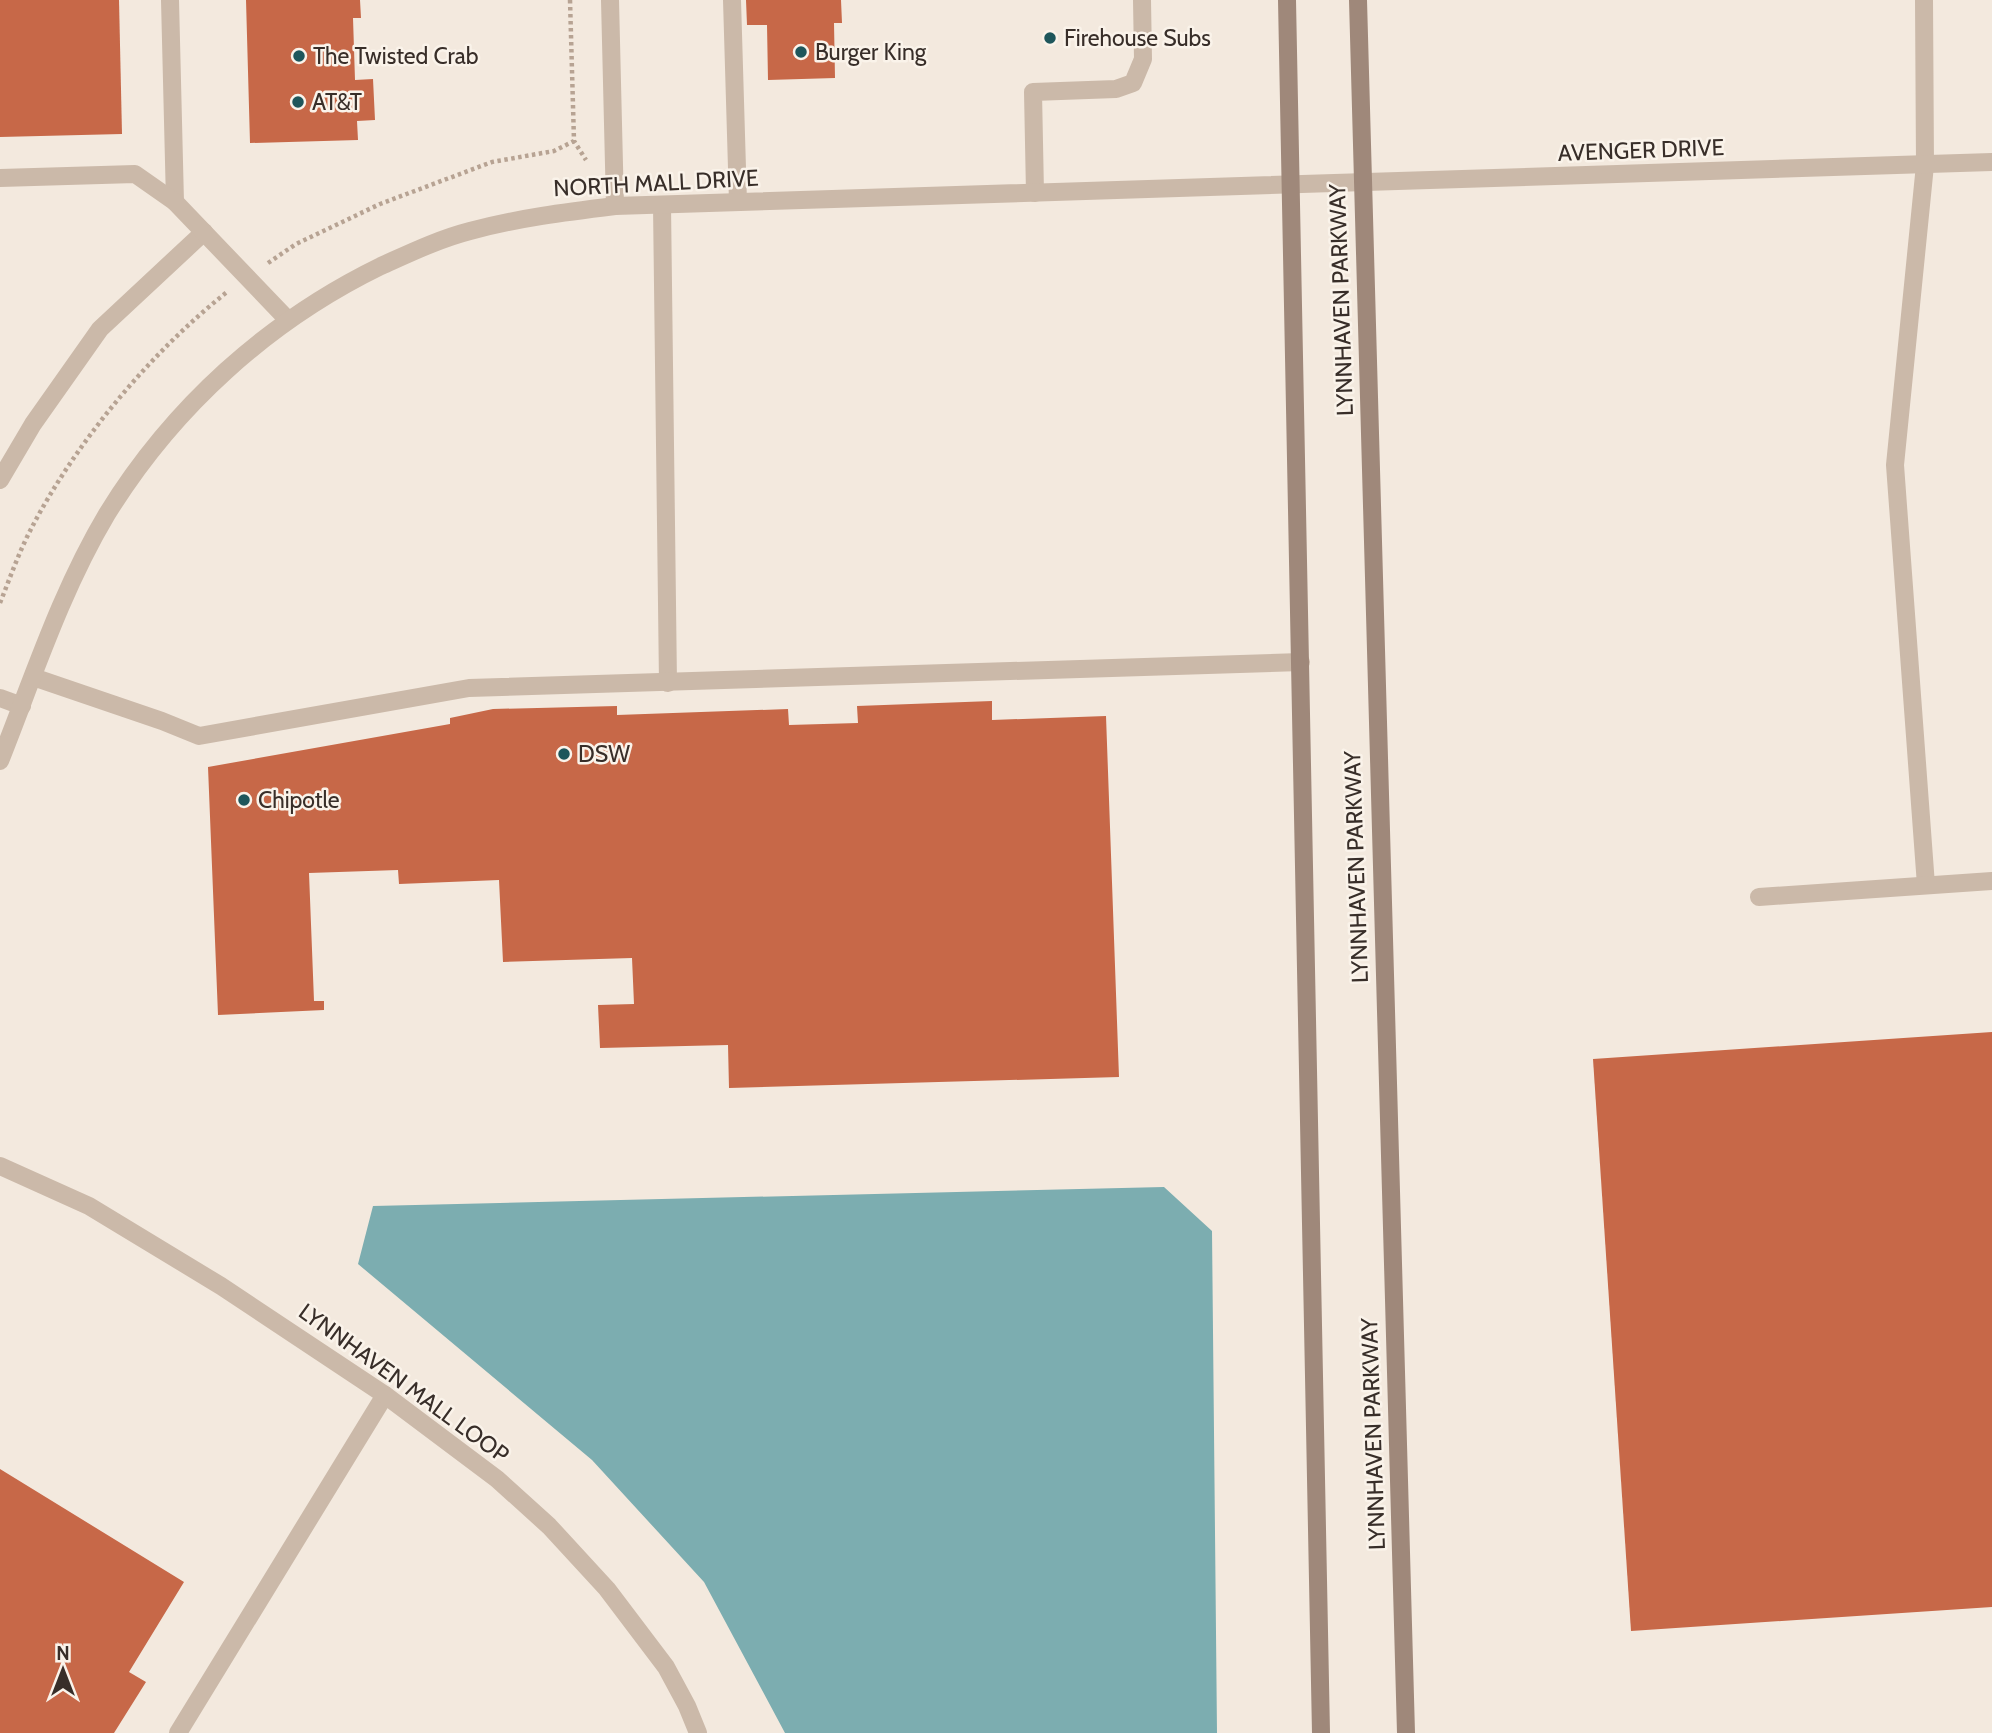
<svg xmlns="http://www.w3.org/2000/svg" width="1992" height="1733" font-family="Cabin,sans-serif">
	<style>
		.water { fill: #7cadb0 }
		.building { fill: #c76848 }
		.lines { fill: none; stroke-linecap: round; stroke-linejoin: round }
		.path { stroke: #b7a393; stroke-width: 4.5; stroke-dasharray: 3.5 3.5; stroke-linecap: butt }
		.lane { stroke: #cbb9a9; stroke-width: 18 }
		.street { stroke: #cbb9a9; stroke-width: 18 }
		.secondary { stroke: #9f887a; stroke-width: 18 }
		.poi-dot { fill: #1e565b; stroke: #faf3ea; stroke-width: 2.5 }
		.labels { text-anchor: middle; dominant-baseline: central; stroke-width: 5; stroke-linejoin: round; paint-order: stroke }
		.poi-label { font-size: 23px; fill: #382e29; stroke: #faf3ea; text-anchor: start }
		.street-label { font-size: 23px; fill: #382e29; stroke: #faf3ea }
	</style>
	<rect width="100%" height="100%" fill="#f3e9de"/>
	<path class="water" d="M1164,1187L1212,1231L1217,1733H785L704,1582L592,1460L358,1264L373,1206Z"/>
	<g class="building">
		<path d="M0,0H119L122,134L0,137Z"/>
		<path d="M246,0H360L361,18H353L355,80L373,79L375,120L357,121L358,140L250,143Z"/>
		<path d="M746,0H841L842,23H834L835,78L768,80L767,25H747Z"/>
		<path d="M992,701V720L1106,716L1119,1077L729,1088L728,1045L600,1048L598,1005L634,1004L632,958L503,962L499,880L399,884L398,870L309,873L314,1001H324V1010L218,1015L208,767L450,724V718L493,709L617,706V715L788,709L789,725L858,723L857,706Z"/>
		<path d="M1992,1032V1607L1631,1631L1593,1059Z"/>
		<path d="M0,1469L184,1582L129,1672L146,1682L114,1733H0Z"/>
	</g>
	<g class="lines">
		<g class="path">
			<path d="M570,0L574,141L586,160"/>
			<path d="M268,263L296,244L380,204L492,162L554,151L574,141"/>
			<path d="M0,603C10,578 19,552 31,529C76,442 150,353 227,292"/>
		</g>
		<g class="lane">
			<path d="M170,0L175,202"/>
			<path d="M732,0L738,202"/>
			<path d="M1924,0L1925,165L1895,465L1926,885"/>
			<path d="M1035,193L1033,92L1116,89L1133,83L1143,59L1142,0"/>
			<path d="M662,205L668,683"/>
			<path d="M0,480L33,424L100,329L204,232"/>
			<path d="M33,677L162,721L199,736L469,688L1301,662"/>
			<path d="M0,698L22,706"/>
			<path d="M1759,897L1992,881"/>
			<path d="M178,1733L385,1395"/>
		</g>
		<g class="street">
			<path d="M610,0L615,206"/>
			<path d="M0,178L135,174L175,202L288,320"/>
			<path d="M0,761C33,678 61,591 107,514C173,407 268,321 381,266C410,253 439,239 470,231C518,218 566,212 615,206L1992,162"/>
			<path d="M0,1166L89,1206L221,1286L385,1395L497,1479L549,1526L607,1589L666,1667L687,1706L698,1733"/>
		</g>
		<g class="secondary">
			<path d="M1287,0L1321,1733"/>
			<path d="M1358,0L1406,1733"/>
		</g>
	</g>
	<g class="poi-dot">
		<circle cx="1050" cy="38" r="7"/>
		<circle cx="801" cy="52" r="7"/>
		<circle cx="299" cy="56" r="7"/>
		<circle cx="298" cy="102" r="7"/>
		<circle cx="564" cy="754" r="7"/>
		<circle cx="244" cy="800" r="7"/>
	</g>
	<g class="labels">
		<g class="poi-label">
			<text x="1064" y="38">Firehouse Subs</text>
			<text x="815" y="52">Burger King</text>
			<text x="313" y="56">The Twisted Crab</text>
			<text x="312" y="102">AT&amp;T</text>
			<text x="578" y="754">DSW</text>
			<text x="258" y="800">Chipotle</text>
		</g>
		<g class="street-label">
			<text transform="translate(1641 150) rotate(-2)">AVENGER DRIVE</text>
			<text transform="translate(656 183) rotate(-3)">NORTH MALL DRIVE</text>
			<text transform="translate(1341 300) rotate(-92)">LYNNHAVEN PARKWAY</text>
			<text transform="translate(1356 867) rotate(-92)">LYNNHAVEN PARKWAY</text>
			<text transform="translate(404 1383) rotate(36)">LYNNHAVEN MALL LOOP</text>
			<text transform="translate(1373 1434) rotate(-92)">LYNNHAVEN PARKWAY</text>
		</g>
	</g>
	<g transform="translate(63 1670)" stroke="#faf3ea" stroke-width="5" paint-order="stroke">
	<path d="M0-5L12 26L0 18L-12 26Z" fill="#382e29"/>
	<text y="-10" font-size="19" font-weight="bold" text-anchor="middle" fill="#382e29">N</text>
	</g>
</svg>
